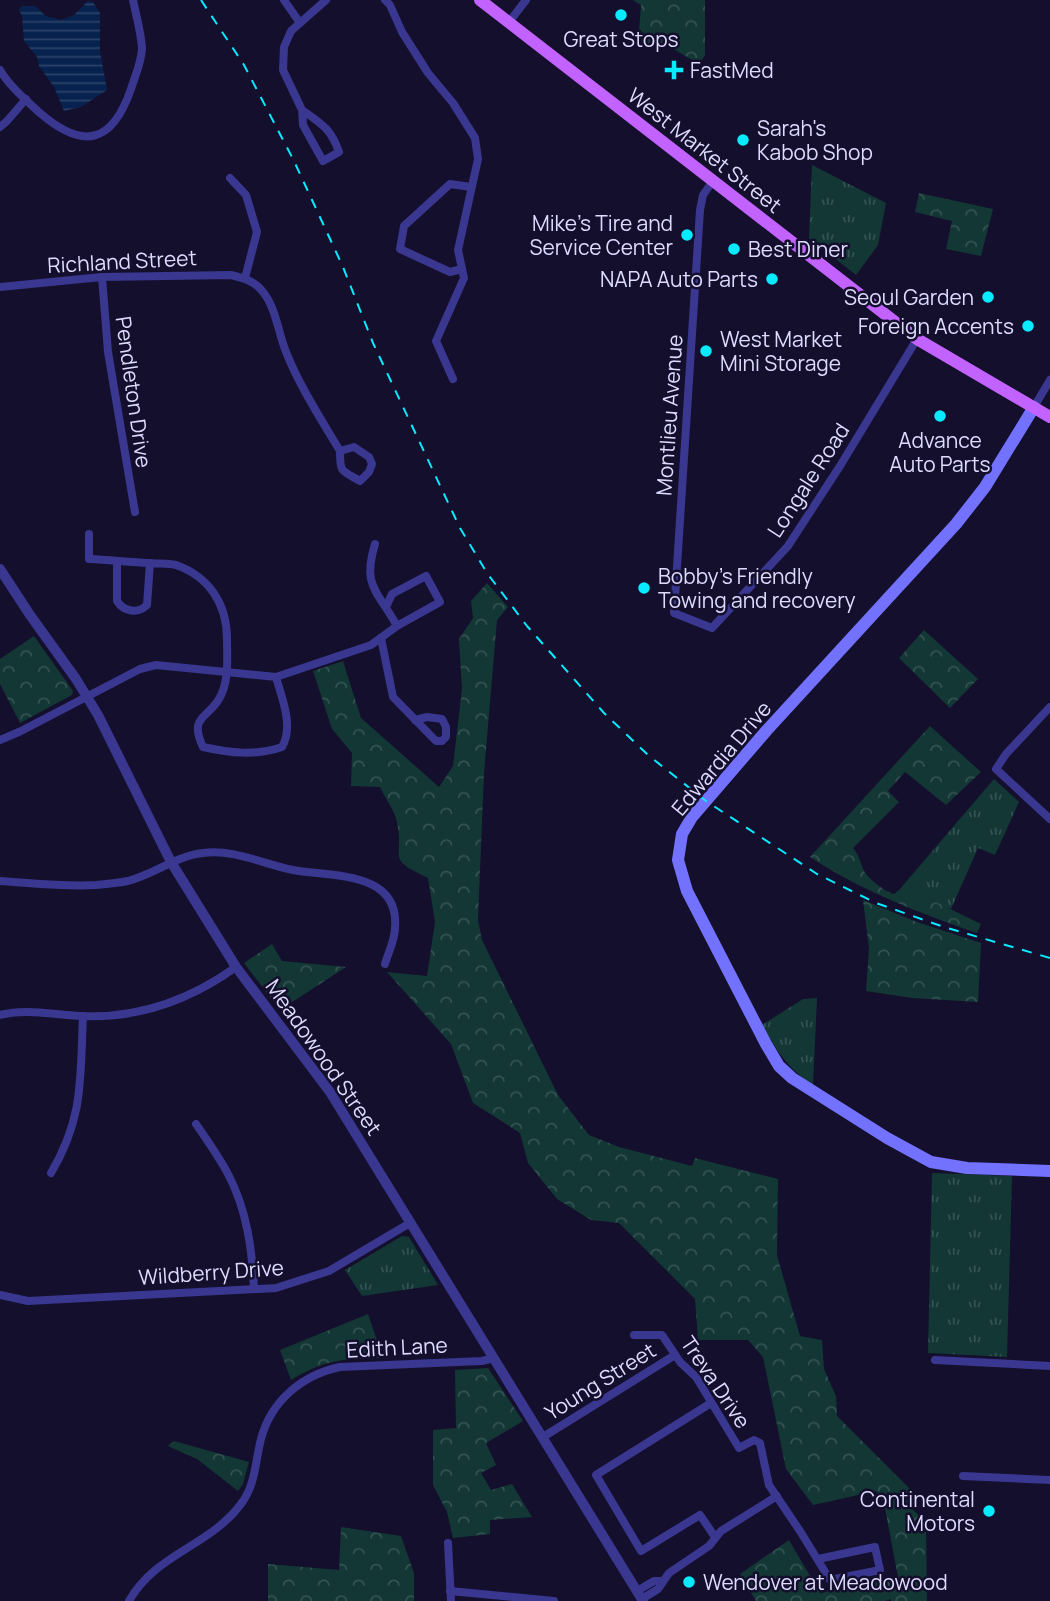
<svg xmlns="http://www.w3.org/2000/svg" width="1050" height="1601" font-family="Manrope,sans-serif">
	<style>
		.grass { fill: url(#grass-tufts) }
		.forest { fill: url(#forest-crowns) }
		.water { fill: url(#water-rules) }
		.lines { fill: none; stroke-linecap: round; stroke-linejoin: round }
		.minor { stroke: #39378f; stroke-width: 8 }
		.tertiary { stroke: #39378f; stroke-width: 10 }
		.secondary { stroke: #7372ff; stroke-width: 12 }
		.primary { stroke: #c262ff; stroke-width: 12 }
		.rail { stroke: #07eaff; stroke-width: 2; stroke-dasharray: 10 9; stroke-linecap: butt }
		.poi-dot { fill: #07eaff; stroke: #140f2c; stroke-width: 2.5 }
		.labels { text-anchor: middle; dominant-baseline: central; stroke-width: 5; stroke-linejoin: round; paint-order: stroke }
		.poi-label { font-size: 21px; fill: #dedbff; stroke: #140f2c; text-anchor: start }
		.street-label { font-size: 21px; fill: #dedbff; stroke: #140f2c }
	</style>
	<defs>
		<pattern id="grass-tufts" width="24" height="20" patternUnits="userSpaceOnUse" patternTransform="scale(1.75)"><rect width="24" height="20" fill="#123735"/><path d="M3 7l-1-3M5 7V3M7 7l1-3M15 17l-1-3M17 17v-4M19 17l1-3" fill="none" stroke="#345353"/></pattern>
		<pattern id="forest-crowns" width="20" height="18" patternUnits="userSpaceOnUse" patternTransform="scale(1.75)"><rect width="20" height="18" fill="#123735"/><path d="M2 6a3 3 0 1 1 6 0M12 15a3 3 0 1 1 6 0" fill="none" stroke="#345353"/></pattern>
		<pattern id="water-rules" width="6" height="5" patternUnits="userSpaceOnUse" patternTransform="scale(1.75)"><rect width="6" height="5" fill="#07224e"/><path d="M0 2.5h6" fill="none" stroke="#2b4269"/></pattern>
	</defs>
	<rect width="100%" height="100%" fill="#140f2c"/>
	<g class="grass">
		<path d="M812,165L886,203L878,245L856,275L809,238Z"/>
		<path d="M994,779L1019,802L995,855L978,848L951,909L899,890Z"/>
		<path d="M817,998L813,1085C789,1070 776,1050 762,1025L803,999Z"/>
		<path d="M932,1173L1012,1176L1007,1357L928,1353Z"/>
		<path d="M402,1236L409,1237L438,1285L362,1296L345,1270Z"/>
	</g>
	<g class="forest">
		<path d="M633,0H705V55L699,64L670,47L638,44L641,5Z"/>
		<path d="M919,193L993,209L981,256L946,249L952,221L915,212Z"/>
		<path d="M487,583L508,607L497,620L484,773L478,920L482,940L558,1095L589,1135L619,1147L692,1166L695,1158L778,1179L777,1255L800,1336L822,1340L824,1369L836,1396L837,1416L913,1492L911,1508L926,1522L927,1601H891V1599L885,1601H756L740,1574L789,1540L820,1593L898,1577L884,1503L876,1491L813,1505L786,1469L763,1357L748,1340H698L695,1299L619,1223L591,1220L557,1199L528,1163L520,1133L473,1103L451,1044L387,972L427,976L435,922L428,878C384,857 405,860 397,822C395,811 385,798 380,787L351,786L352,753L332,729L313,671L343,661L361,718L439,787L453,766L462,689L459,639L473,618L471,601Z"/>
		<path d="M924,630L978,679L950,708L899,658Z"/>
		<path d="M34,636L73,691L72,695L20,723L0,684V659Z"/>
		<path d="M930,726L981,772L946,805L905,772L888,791L899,802L853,848C860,857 859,859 863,869C866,877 885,892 894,894L899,890L936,902L981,924L977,933C919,913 862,891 810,857Z"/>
		<path d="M863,900L917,922L981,943L978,1002L912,998L866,991L869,948Z"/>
		<path d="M272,944L282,961L346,967L280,1010L244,963Z"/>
		<path d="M368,1314L383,1358C343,1359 326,1359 291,1380L280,1350Z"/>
		<path d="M488,1368L523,1421L486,1443L496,1465L481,1473L491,1490L512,1484L532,1517L490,1520V1534L453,1538L447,1512L433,1485V1430L456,1428L455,1370Z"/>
		<path d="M174,1441L249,1462L243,1484L238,1491L197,1459L168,1446Z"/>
		<path d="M341,1527L401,1536L414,1573V1601H268V1564L339,1570Z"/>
	</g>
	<path class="water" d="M88,1L93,2L100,13V51L107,90L81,107L64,111L54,87L39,66L37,57L24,41L22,16L19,10L22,6H35L46,16L61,20L74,15Z"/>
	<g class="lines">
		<g class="minor">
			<path d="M284,0L300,23"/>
			<path d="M385,0L390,5L402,32L428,73L453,103L475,138L478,159L458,250L464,278L436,341L453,379"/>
			<path d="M509,22L526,0"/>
			<path d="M0,70C9,86 27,101 40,113C83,150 112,144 131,89C135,76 142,61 142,48C141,32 136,15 133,0"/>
			<path d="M302,110C322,124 331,129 339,152L323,161L303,125L302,110L283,70L284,47L291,31L326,0"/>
			<path d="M0,127L7,121L26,99"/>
			<path d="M230,178L246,195L257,232L245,278"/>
			<path d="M713,181L703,195L700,210L674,613L712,628L788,546L840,466L917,339"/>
			<path d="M462,269L450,272L400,249L404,226L450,184L471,187"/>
			<path d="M102,277L108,352L135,512"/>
			<path d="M0,287L102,277L231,275C243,278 255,281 263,292C276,308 278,332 286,352C300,387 321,419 340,451"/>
			<path d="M1034,407L1050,380"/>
			<path d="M354,447L369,457L372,464L369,472L360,481C341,470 340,473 340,451Z"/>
			<path d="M89,534V559C109,560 129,562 149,563C157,564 168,563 176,565C210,577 227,605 227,639C227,657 229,676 222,693C212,719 187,713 203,747C230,753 256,756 282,747C294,726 282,699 276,677"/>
			<path d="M375,544C362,586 377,590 397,626"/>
			<path d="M117,561V601C124,612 138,614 147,605L150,563"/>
			<path d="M381,638L393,697L436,741H442L446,737V727L442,719L427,717L415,720"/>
			<path d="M1050,707L1006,754L996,769L1050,819"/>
			<path d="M0,740L21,731L140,669L156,665L276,677L371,645L397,626L440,602L426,576L392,594L386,607"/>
			<path d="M0,881C32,883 65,887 96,885C107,884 118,883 128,881C155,874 176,856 203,853C234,849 263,864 293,870C330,877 400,870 395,928C395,940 388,953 385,964"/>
			<path d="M0,1015C26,1008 54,1015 80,1016C138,1019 190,1000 236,967"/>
			<path d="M196,1124C207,1140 219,1157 228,1174C247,1210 252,1249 254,1289"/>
			<path d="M51,1173C84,1117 80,1079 83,1016"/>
			<path d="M0,1295L28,1301L276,1288L329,1271L410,1223"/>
			<path d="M634,1335H662L680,1362L696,1377L739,1448L754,1440L760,1443L769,1485L800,1531L830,1580L880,1570L875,1547L818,1559"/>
			<path d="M935,1360L1050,1366"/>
			<path d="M711,1403L596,1475L641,1551L700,1515L715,1537"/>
			<path d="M543,1437L675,1355"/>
			<path d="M963,1476L1050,1480"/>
			<path d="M448,1543L451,1601"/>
			<path d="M450,1591L554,1601"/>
			<path d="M637,1591L654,1581H661"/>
			<path d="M642,1599L658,1589L669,1573L709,1546L721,1531L777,1496"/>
			<path d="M129,1601C155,1554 210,1546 241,1504C256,1484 255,1462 261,1439C271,1401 302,1375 340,1367L482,1361L494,1358"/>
		</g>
		<path class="tertiary" d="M0,569L30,615L76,679L98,715L171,862L236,967L330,1092L643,1601"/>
		<path class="secondary" d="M1034,407L985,487L956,524L767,730L692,817L682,834L678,860L687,891L766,1044L779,1066L792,1078L887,1138L931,1162L967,1168L1050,1171"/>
		<path class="primary" d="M480,0L917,339L1050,417"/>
		<path class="rail" d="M201,0L244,65L294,161L343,267L373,343L460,528L487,573L527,626L604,713L648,755L706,801L817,874L876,903L944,927L1050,958"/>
	</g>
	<g class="poi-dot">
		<circle cx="621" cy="15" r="7"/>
		<path d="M670.5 59.5h7v7h7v7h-7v7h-7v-7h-7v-7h7z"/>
		<circle cx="743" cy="140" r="7"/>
		<circle cx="687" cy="235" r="7"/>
		<circle cx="734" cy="249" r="7"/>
		<circle cx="772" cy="279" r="7"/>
		<circle cx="988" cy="297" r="7"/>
		<circle cx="1028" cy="326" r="7"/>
		<circle cx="706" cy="351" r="7"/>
		<circle cx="940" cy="416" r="7"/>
		<circle cx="644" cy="588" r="7"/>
		<circle cx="989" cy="1511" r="7"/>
		<circle cx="689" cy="1582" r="7"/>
	</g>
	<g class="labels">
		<g class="poi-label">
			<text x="621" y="39" text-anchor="middle">Great Stops</text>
			<text x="690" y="70">FastMed</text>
			<text x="757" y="128">Sarah's<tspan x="757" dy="24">Kabob Shop</tspan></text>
			<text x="673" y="223" text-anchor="end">Mike's Tire and<tspan x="673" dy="24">Service Center</tspan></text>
			<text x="748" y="249">Best Diner</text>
			<text x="758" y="279" text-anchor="end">NAPA Auto Parts</text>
			<text x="974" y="297" text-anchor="end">Seoul Garden</text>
			<text x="1014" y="326" text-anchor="end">Foreign Accents</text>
			<text x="720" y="339">West Market<tspan x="720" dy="24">Mini Storage</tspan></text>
			<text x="940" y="440" text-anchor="middle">Advance<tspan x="940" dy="24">Auto Parts</tspan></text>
			<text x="658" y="576">Bobby's Friendly<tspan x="658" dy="24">Towing and recovery</tspan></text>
			<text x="975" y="1499" text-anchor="end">Continental<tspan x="975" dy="24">Motors</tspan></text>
			<text x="703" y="1582">Wendover at Meadowood</text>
		</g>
		<g class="street-label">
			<text transform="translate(705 150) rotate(38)">West Market Street</text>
			<text transform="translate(122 261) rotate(-3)">Richland Street</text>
			<text transform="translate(134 392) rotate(82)">Pendleton Drive</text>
			<text transform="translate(669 415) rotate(-86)">Montlieu Avenue</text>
			<text transform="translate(808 480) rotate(-57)">Longale Road</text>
			<text transform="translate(721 758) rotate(-50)">Edwardia Drive</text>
			<text transform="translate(324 1057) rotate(55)">Meadowood Street</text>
			<text transform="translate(211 1272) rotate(-4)">Wildberry Drive</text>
			<text transform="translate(397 1347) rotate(-3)">Edith Lane</text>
			<text transform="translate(600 1381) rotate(-32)">Young Street</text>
			<text transform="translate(716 1382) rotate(56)">Treva Drive</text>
		</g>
	</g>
</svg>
